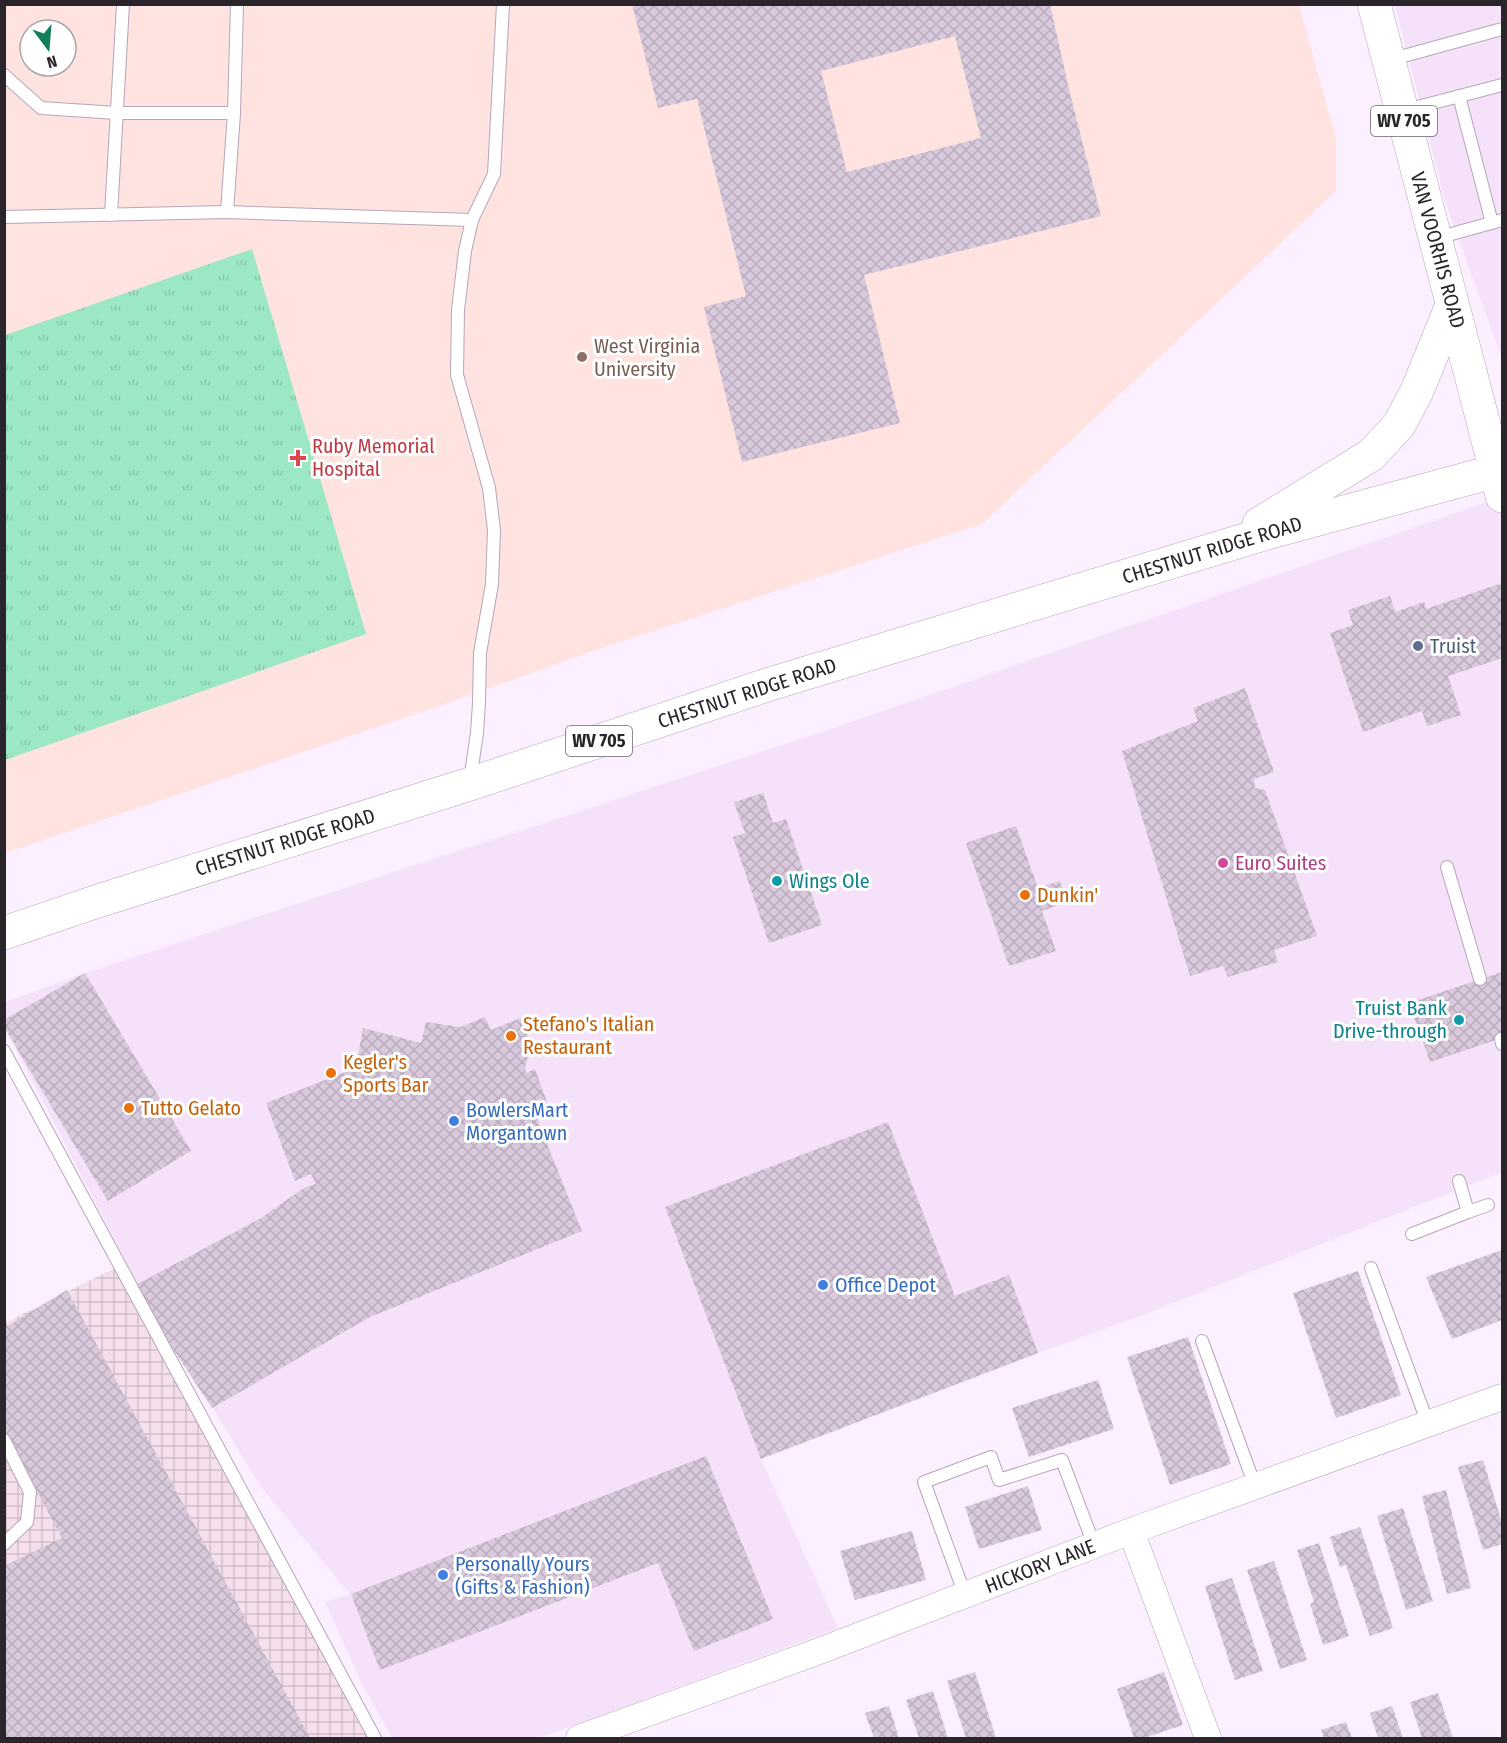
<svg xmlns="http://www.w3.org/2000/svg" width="1507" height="1743" font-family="'Fira Sans Condensed',sans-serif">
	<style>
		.built { fill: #f6e1fa }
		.industrial { fill: url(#industrial-grid) }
		.medical { fill: #fee3e1; fill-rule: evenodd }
		.grass { fill: url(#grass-tufts) }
		.building { fill: url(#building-cross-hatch); fill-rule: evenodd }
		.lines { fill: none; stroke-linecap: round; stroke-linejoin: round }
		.lane-casing { stroke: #b5a6b8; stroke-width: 14 }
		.street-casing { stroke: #b5a6b8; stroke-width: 27 }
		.secondary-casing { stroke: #b5a6b8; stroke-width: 34 }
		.primary-casing { stroke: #b5a6b8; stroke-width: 34 }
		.lane { stroke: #fff; stroke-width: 12 }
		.street { stroke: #fff; stroke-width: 26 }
		.secondary { stroke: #fff; stroke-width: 33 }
		.primary { stroke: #fff; stroke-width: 33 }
		.education-dot { fill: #8d6e63; stroke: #fff; stroke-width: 2 }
		.health-dot { fill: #e0444e; stroke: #fff; stroke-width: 2 }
		.service-dot { fill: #5c6f8a; stroke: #fff; stroke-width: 2 }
		.hotel-dot { fill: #d1479c; stroke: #fff; stroke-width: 2 }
		.culture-dot { fill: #0f9aa8; stroke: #fff; stroke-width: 2 }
		.food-dot { fill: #e8710a; stroke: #fff; stroke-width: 2 }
		.shop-dot { fill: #3f7fe0; stroke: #fff; stroke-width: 2 }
		.labels { text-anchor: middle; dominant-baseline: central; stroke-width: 6; stroke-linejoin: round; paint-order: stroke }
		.shield { fill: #fff; stroke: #6a666b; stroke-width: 1.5 }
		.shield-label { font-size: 18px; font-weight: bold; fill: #2a242b }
		.street-label { font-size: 20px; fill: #2a242b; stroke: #fff }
		.education-label { font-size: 20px; fill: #785e54; stroke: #fff; text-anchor: start }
		.health-label { font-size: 20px; fill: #be3a42; stroke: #fff; text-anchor: start }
		.service-label { font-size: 20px; fill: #4e5e75; stroke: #fff; text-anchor: start }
		.hotel-label { font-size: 20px; fill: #b23c85; stroke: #fff; text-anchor: start }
		.culture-label { font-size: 20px; fill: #0d838f; stroke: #fff; text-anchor: start }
		.food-label { font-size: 20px; fill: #c56008; stroke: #fff; text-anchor: start }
		.shop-label { font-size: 20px; fill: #366cbe; stroke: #fff; text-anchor: start }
	</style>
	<defs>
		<pattern id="industrial-grid" width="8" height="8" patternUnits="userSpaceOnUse" patternTransform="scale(1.5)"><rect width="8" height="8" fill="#f5dfed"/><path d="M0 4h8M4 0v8" fill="none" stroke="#d2bfcb"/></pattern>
		<pattern id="grass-tufts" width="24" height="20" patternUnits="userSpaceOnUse" patternTransform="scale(1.5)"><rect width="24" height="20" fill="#9de8c4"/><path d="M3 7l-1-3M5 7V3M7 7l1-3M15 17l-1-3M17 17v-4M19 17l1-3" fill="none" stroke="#87c7a9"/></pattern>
		<pattern id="building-cross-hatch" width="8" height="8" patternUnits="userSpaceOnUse" patternTransform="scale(1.5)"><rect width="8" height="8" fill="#d8c9dc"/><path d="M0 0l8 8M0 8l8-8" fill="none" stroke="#baacbd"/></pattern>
	</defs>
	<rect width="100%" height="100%" fill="#fcefff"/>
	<g class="built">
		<path d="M1395,5H1502V359L1445,201Z"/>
		<path d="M1502,497V1172L1154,1311L1038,1353L761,1459L838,1628L539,1738H392L360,1680L325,1602L350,1594L260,1486L137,1283L5,1028V1002L85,973L825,731Z"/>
	</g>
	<path class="industrial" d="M115,1268L371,1738H5V1323Z"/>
	<path class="medical" d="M4,5H1299L1336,138V191L982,524L604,647L445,704L5,853ZM30,30H66V66H30Z"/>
	<path class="grass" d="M252,249L366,634L5,760V335Z"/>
	<g class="building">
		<path d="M632,4H1050L1068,85L1101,216L864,275L900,423L742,462L704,307L746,296L697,99L658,108ZM955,36L981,138L847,172L821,71Z"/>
		<path d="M1502,583V658L1448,676L1461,715L1427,726L1422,711L1363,732L1330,633L1353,625L1348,610L1390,596L1395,612L1424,602L1426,609Z"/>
		<path d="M1245,688L1274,772L1254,779L1255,788L1265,790L1317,936L1274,950L1278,962L1228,977L1223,966L1190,976L1122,751L1198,721L1193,708Z"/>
		<path d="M763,793L773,823L786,819L822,925L769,943L733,837L745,833L734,802Z"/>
		<path d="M1016,826L1038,888L1060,881L1067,902L1042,911L1056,951L1009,966L966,843Z"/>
		<path d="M1502,972V1038L1430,1062L1409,1003Z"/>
		<path d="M85,973L191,1151L108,1201L4,1027V1020Z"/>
		<path d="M485,1017L491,1030L523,1017L531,1049L525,1067L526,1073L535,1069L548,1105L533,1109L582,1231L370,1317L212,1408L132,1287L261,1218L304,1188L316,1184L311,1174L295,1181L266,1103L356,1068L363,1028L421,1043L426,1022L461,1027Z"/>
		<path d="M888,1122L955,1296L1009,1275L1038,1353L761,1459L665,1207Z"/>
		<path d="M1502,1250V1320L1452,1339L1426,1277Z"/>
		<path d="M1358,1271L1401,1395L1336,1418L1293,1293Z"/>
		<path d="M67,1290L310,1738H4V1566L62,1538L4,1429V1328Z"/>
		<path d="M1188,1337L1231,1464L1170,1485L1127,1357Z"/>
		<path d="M1098,1380L1114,1429L1029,1457L1012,1408Z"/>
		<path d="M706,1456L773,1619L694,1651L658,1563L380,1670L351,1594Z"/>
		<path d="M1483,1460L1502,1523V1544L1483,1550L1458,1467Z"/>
		<path d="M1028,1486L1042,1530L979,1549L965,1507Z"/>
		<path d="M1446,1490L1471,1588L1447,1594L1422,1496Z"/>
		<path d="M1403,1508L1433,1601L1406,1610L1377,1516Z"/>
		<path d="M1360,1527L1393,1628L1370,1636L1346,1565L1340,1567L1330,1537Z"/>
		<path d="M912,1531L926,1580L855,1600L840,1551Z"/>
		<path d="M1319,1543L1349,1636L1323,1645L1310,1604L1314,1602L1297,1550Z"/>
		<path d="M1274,1561L1307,1660L1280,1669L1247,1570Z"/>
		<path d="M1232,1578L1263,1671L1235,1680L1205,1586Z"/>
		<path d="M975,1672L996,1738H966L947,1681Z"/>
		<path d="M1164,1672L1183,1725L1144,1738H1134L1117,1689Z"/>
		<path d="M933,1691L948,1738H919L906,1700Z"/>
		<path d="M1438,1693L1453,1738H1422L1410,1702Z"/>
		<path d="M889,1706L899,1738H874L865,1713Z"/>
		<path d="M1392,1706L1403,1738H1378L1370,1713Z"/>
		<path d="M1346,1722L1352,1738H1324L1321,1730Z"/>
	</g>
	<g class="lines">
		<g class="lane-casing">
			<g id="lane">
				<path d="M1389,60L1502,29"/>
				<path d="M4,75L41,108L117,113H234"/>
				<path d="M1459,96L1492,223"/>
				<path d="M1402,111L1502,85"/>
				<path d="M227,212L234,113L237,4"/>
				<path d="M111,215L123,4"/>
				<path d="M4,217L227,212L472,220L494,174L503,4"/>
				<path d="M1437,238L1502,220"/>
				<path d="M470,780L477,733L479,703L480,653L492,584L494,530L489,488L457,375L458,310L465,251L472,220"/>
				<path d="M1447,867L1480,979"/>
				<path d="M1501,1039L1502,1044"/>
				<path d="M4,1051L375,1738"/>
				<path d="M1459,1181L1468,1212L1488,1205"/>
				<path d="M1412,1234L1468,1212"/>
				<path d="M1371,1268L1428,1424"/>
				<path d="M1202,1341L1255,1486"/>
				<path d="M4,1440L30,1492L27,1522L4,1544"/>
				<path d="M965,1595L924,1482L991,1457L999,1480L1062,1460L1094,1545"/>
			</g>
		</g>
		<g class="street-casing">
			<g id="street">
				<path d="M1131,1531L1208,1738"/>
				<path d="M579,1738L814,1653L1131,1531L1502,1397"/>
			</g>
		</g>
		<g class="secondary-casing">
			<path id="secondary" d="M1502,468L1496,471L1502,496"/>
		</g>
		<g class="primary-casing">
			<g id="primary">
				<path d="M1259,524L1371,455L1399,425L1417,391L1452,305"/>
				<path d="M4,933L98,901L470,784L770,684L1274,531L1496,471L1374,4"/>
			</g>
		</g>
		<use href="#lane" class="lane"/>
		<use href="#street" class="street"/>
		<use href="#secondary" class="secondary"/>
		<use href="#primary" class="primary"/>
	</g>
	<circle class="education-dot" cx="582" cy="357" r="6"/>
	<path class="health-dot" d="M295 449h6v6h6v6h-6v6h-6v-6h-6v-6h6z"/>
	<circle class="service-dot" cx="1418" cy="646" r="6"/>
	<circle class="hotel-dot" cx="1223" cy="863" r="6"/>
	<g class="culture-dot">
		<circle cx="777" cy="881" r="6"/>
		<circle cx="1459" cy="1020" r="6"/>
	</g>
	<g class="food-dot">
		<circle cx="1025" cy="895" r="6"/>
		<circle cx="511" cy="1036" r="6"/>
		<circle cx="331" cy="1073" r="6"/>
		<circle cx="129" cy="1108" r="6"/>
	</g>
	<g class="shop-dot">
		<circle cx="454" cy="1121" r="6"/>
		<circle cx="823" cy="1285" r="6"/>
		<circle cx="443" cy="1575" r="6"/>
	</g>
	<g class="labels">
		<g class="shield">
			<rect x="1371" y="106" width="66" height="30" rx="4.5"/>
			<rect x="566" y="726" width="66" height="30" rx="4.5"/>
		</g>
		<g class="shield-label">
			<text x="1404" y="121">WV 705</text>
			<text x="599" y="741">WV 705</text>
		</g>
		<g class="street-label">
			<text transform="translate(1438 250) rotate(75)">VAN VOORHIS ROAD</text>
			<text transform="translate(1212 550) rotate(-17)">CHESTNUT RIDGE ROAD</text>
			<text transform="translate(747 693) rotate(-18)">CHESTNUT RIDGE ROAD</text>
			<text transform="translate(285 842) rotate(-17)">CHESTNUT RIDGE ROAD</text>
			<text transform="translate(1040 1566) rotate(-21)">HICKORY LANE</text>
		</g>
		<g class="education-label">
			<text x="594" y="346">West Virginia<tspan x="594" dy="23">University</tspan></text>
		</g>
		<g class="health-label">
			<text x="312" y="446">Ruby Memorial<tspan x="312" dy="23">Hospital</tspan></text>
		</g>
		<g class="service-label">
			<text x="1430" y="646">Truist</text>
		</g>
		<g class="hotel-label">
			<text x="1235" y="863">Euro Suites</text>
		</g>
		<g class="culture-label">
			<text x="789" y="881">Wings Ole</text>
			<text x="1447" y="1008" text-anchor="end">Truist Bank<tspan x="1447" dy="23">Drive-through</tspan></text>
		</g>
		<g class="food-label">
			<text x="1037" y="895">Dunkin'</text>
			<text x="523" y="1024">Stefano's Italian<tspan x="523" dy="23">Restaurant</tspan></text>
			<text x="343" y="1062">Kegler's<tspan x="343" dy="23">Sports Bar</tspan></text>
			<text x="141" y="1108">Tutto Gelato</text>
		</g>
		<g class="shop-label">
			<text x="466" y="1110">BowlersMart<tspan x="466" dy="23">Morgantown</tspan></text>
			<text x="835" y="1285">Office Depot</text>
			<text x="455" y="1564">Personally Yours<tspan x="455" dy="23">(Gifts &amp; Fashion)</tspan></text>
		</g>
	</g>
	<rect width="1507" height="1743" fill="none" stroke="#2a242b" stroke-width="12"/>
	<g transform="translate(48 48) rotate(164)"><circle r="28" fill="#ffffff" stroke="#aaa7aa" stroke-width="1.5"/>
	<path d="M0-4.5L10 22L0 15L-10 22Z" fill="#0e7e5b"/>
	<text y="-9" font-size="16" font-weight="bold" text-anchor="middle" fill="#2a242b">N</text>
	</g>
</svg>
